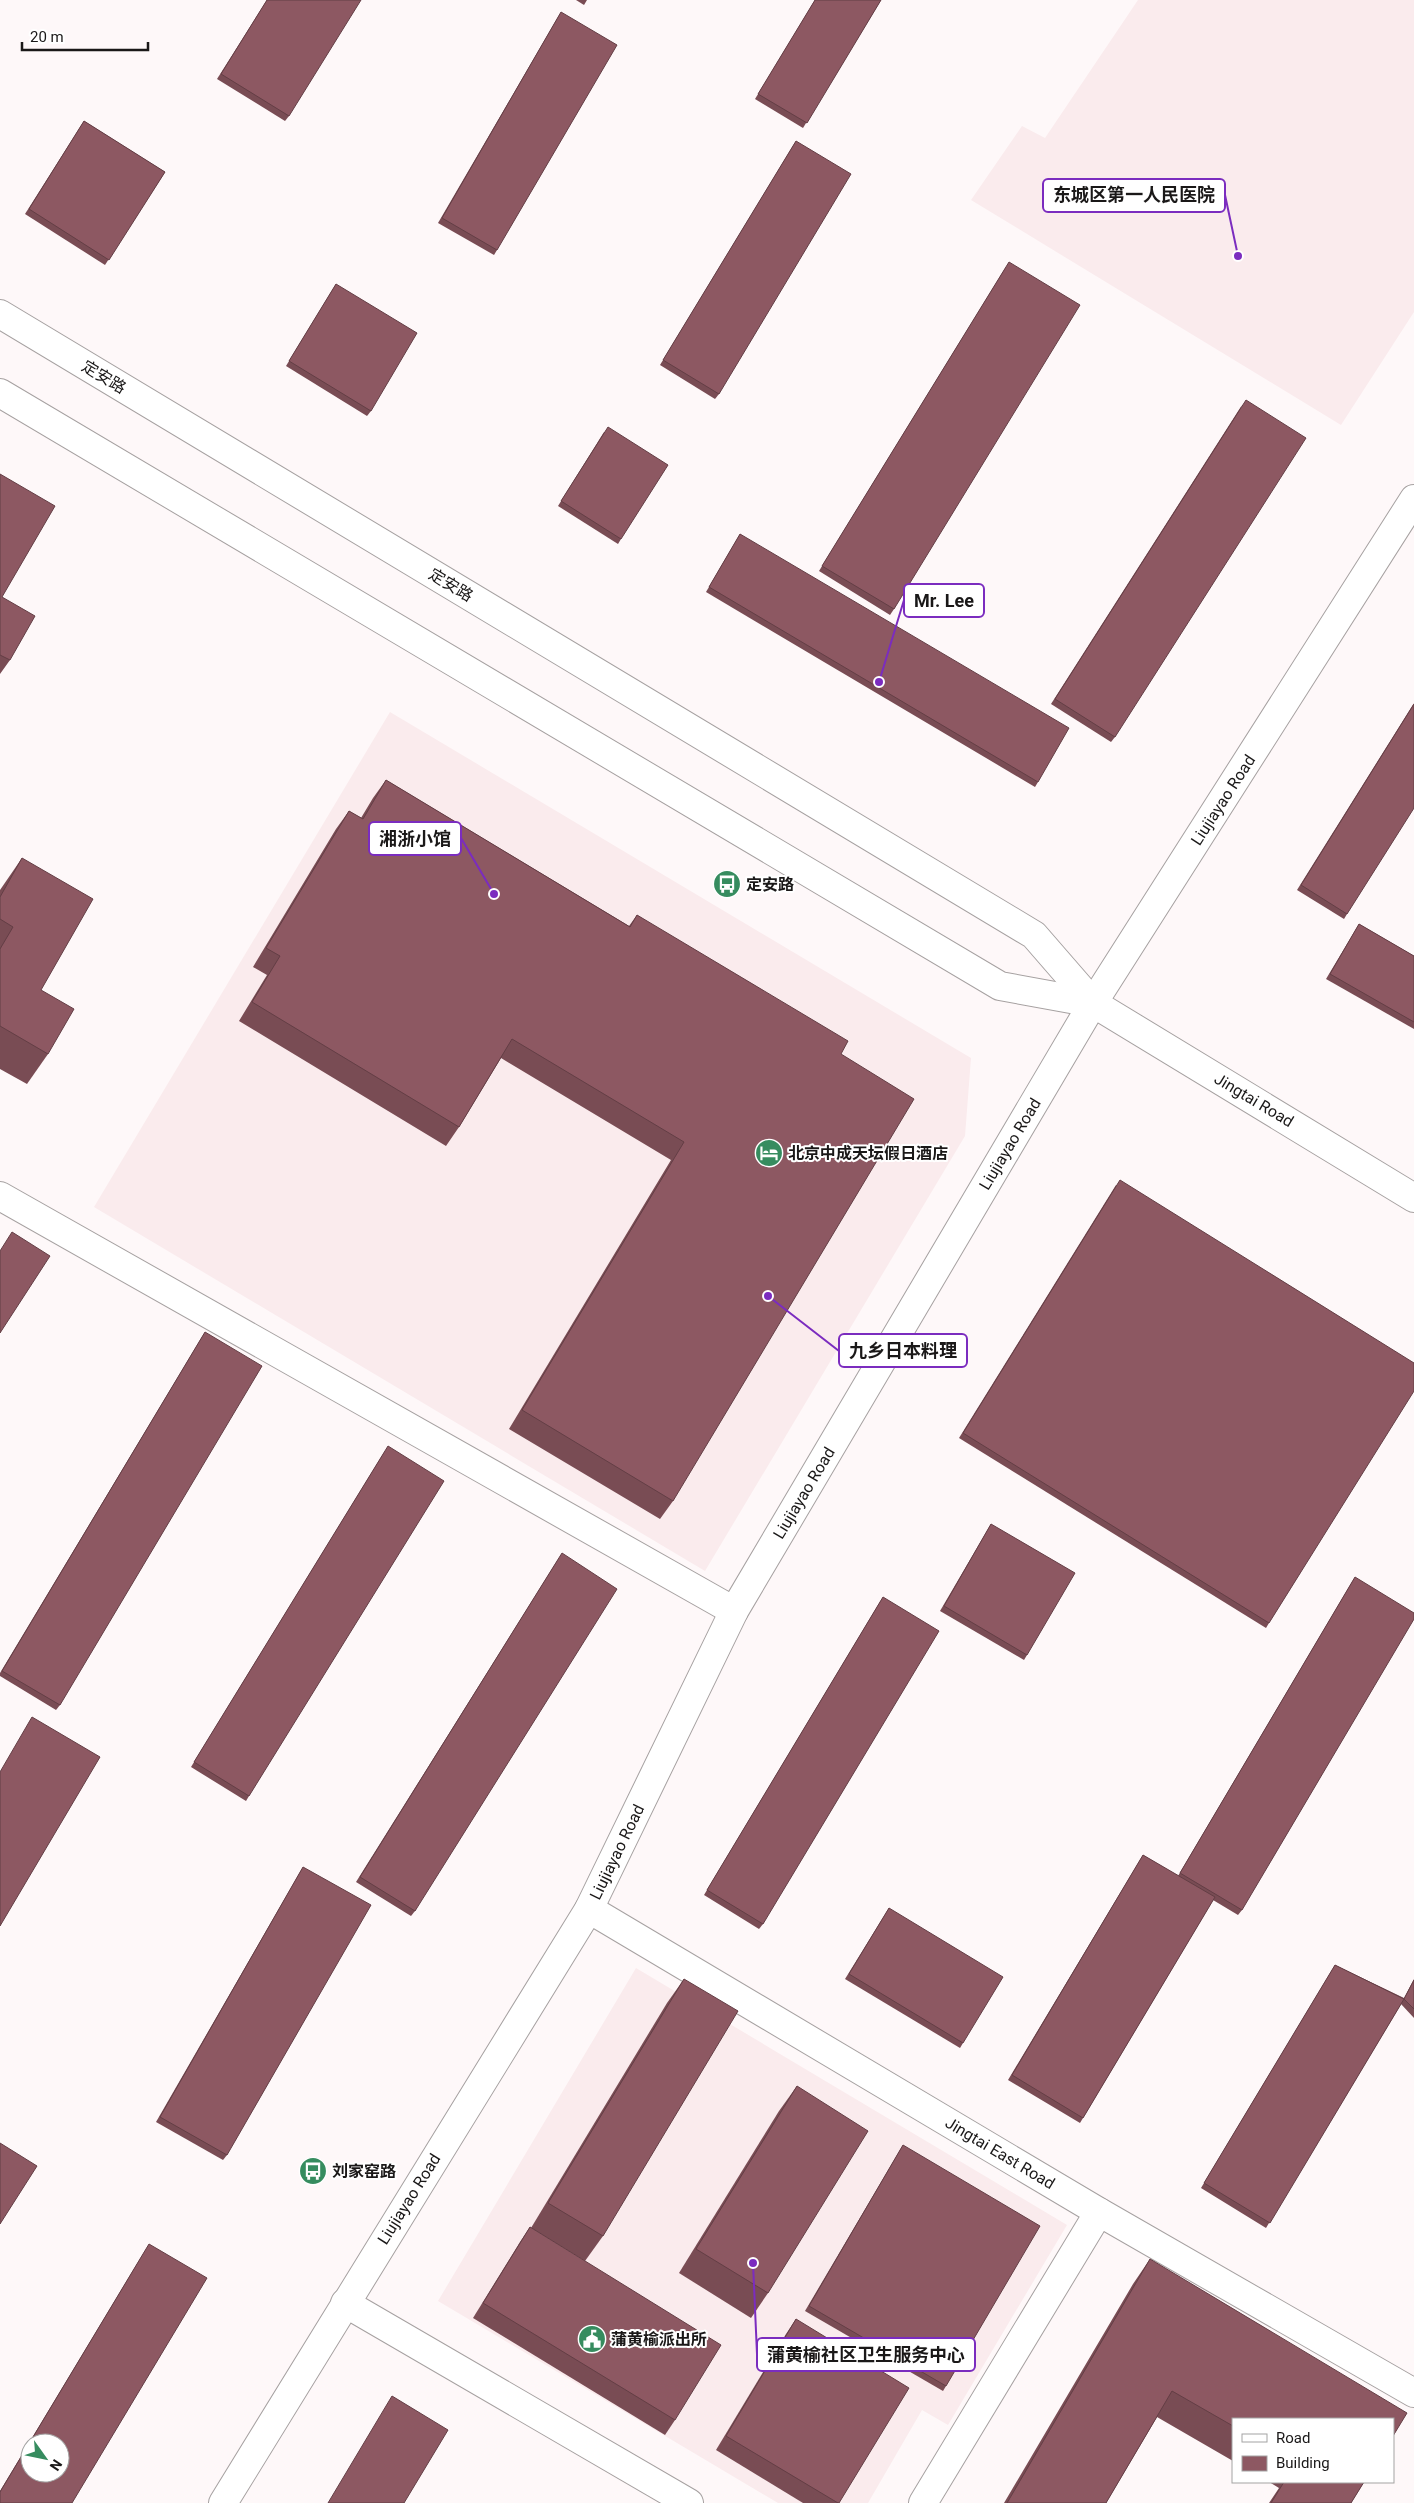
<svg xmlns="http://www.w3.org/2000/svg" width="1414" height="2503" font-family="Roboto,'Noto Sans SC',sans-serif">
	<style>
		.built { fill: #faebed }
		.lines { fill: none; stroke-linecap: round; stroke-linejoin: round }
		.minor-casing { stroke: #a6a1a1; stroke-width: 30 }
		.tertiary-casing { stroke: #a6a1a1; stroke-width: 30 }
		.minor { stroke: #fff; stroke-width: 28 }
		.tertiary { stroke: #fff; stroke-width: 28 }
		.wall { fill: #794c54 }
		.building { fill: #8d5862; stroke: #633e45; fill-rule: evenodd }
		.labels { text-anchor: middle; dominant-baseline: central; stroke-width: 4; stroke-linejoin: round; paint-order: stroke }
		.street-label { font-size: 16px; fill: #1a1818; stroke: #fff }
		.poi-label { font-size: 16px; font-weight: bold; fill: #1a1818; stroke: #fff; text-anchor: start }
		.leader { fill: none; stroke: #7b2cbf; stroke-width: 2 }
		.callout-dot { fill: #7b2cbf; stroke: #fff; stroke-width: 2 }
		.callout { fill: #fff; stroke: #7b2cbf; stroke-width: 2 }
		.callout-label { font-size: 18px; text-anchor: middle; font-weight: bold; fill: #1a1818 }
	</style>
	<rect width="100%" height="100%" fill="#fef8f9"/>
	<g class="built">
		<path d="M1138,0H1414V312L1341,425L971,200L1022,126L1045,138Z"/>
		<path d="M390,712L971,1058L965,1136L705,1571L94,1207Z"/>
		<path d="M636,1968L1067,2225L948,2425L922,2410L868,2503H778L438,2301Z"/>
	</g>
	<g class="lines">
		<g class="minor-casing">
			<g id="minor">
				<path d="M0,1196L734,1611"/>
				<path d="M589,1909L1099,2212L1414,2393"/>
				<path d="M345,2303L689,2503"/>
				<path d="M923,2503L1099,2212"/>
			</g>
		</g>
		<g class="tertiary-casing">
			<g id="tertiary">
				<path d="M0,314L1034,935L1093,1003L1414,1198"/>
				<path d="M0,393L1000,986L1093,1003"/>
				<path d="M223,2503L589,1909L734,1611L1093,1003L1414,499"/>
			</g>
		</g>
		<use href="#minor" class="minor"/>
		<use href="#tertiary" class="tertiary"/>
	</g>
	<g class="wall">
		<path d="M267,0L289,116L285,121L217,79Z"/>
		<path d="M576,0H587L584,5Z"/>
		<path d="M815,0H881L803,128L755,99Z"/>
		<path d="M561,12L497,250L494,255L438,223Z"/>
		<path d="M84,121L165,172L105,265L25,214Z"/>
		<path d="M796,141L719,394L715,399L660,365Z"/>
		<path d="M1006,267L894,609L890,615L819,571Z"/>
		<path d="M336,284L371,411L367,416L286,366Z"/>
		<path d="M1242,405L1115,737L1111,742L1051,704Z"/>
		<path d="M604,432L621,539L618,544L558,506Z"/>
		<path d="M0,474L2,597L10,660L0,674Z"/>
		<path d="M740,534L1038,782L1035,787L706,592Z"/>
		<path d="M1414,703L1347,914L1344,919L1297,890Z"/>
		<path d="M386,780L629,926L637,915L841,1054L673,1501L660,1519L509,1429L671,1160L501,1058L459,1127L446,1146L239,1021L267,975L253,967L336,829L349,811L361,818L373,798Z"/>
		<path d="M22,858L41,990L48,1054L27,1084L0,1069V890Z"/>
		<path d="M1359,924L1414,956V1029L1326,979Z"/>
		<path d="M1116,1185L1269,1623L1266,1628L959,1438Z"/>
		<path d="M205,1332L60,1705L56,1710L0,1676V1673Z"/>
		<path d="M385,1451L249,1796L246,1801L191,1767Z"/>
		<path d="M991,1524L1027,1655L1024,1660L940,1611Z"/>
		<path d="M559,1558L415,1911L411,1916L356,1882Z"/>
		<path d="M1355,1577L1242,1910L1238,1915L1213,1900L1080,2123L1008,2080L1143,1855L1178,1876Z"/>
		<path d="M883,1597L763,1924L759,1929L704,1895Z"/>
		<path d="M303,1867L227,2155L223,2160L156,2122Z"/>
		<path d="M889,1908L963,2043L960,2048L845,1979Z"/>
		<path d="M1335,1965L1404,1998L1414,1979V2018L1401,2004L1266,2228L1201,2188Z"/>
		<path d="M684,1979L603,2236L585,2261L531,2228L667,2003Z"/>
		<path d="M797,2086L768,2293L751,2318L679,2273L779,2111Z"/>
		<path d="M903,2145L946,2386L943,2391L805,2311Z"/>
		<path d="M530,2227L675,2420L665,2435L473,2318L520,2242Z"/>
		<path d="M149,2244L0,2503V2491Z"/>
		<path d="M1150,2259L1233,2419V2461L1157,2417L1106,2503H1004L1133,2284Z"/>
		<path d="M796,2319L839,2503H803L716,2450L786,2334Z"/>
		<path d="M1269,2482H1364L1351,2503H1269L1279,2488Z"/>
	</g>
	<g class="building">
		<path d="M267,0H361L289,116L221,74Z"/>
		<path d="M815,0H881L807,123L758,94Z"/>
		<path d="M561,12L617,45L497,250L442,218Z"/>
		<path d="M84,121L165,172L109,260L29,209Z"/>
		<path d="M796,141L851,174L719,394L663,360Z"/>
		<path d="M1009,262L1080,305L894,609L822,566Z"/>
		<path d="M336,284L417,333L371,411L289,361Z"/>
		<path d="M1246,400L1306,438L1115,737L1055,699Z"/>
		<path d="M608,427L668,465L621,539L561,501Z"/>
		<path d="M0,474L55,506L2,597L35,616L10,660L0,655Z"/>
		<path d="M740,534L1069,728L1038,782L709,587Z"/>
		<path d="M1414,704V808L1347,914L1301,885Z"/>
		<path d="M386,780L630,927L637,915L848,1041L841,1054L914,1099L673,1501L522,1410L684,1142L512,1039L459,1127L252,1002L280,956L266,948L349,811L363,819Z"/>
		<path d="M22,858L93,899L41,990L74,1009L48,1054L0,1026V949L13,927L0,919V897Z"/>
		<path d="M1359,924L1414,956V1022L1330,974Z"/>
		<path d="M1120,1180L1414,1363V1391L1269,1623L963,1433Z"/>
		<path d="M12,1232L50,1256L0,1333V1251Z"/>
		<path d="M205,1332L262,1366L60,1705L2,1671Z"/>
		<path d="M388,1446L444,1481L249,1796L194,1762Z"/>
		<path d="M991,1524L1075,1573L1027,1655L944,1606Z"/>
		<path d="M562,1553L617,1589L415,1911L360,1877Z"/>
		<path d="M1355,1577L1414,1613V1619L1242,1910L1180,1873Z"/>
		<path d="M883,1597L939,1631L763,1924L707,1890Z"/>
		<path d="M32,1717L100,1757L0,1926V1772Z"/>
		<path d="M1143,1855L1215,1897L1083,2118L1012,2075Z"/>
		<path d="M303,1867L371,1905L227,2155L160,2117Z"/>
		<path d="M889,1908L1003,1977L963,2043L849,1974Z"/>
		<path d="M1335,1965L1404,1999L1414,1980V2009L1404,1999L1270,2223L1204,2183Z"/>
		<path d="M684,1979L738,2011L603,2236L548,2203Z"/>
		<path d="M797,2086L868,2131L768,2293L696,2249Z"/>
		<path d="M0,2143L37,2166L0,2224Z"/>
		<path d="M903,2145L1040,2226L946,2386L809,2306Z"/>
		<path d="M530,2227L721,2345L675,2420L483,2303Z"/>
		<path d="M149,2244L207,2278L72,2503H0V2492ZM30,2443H60V2473H30Z"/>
		<path d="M1150,2259L1407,2413L1393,2436V2419H1233V2426L1172,2391L1106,2503H1007Z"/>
		<path d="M796,2319L909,2388L839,2503H838L726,2436Z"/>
		<path d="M392,2396L448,2430L404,2503H328Z"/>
		<path d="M1284,2482H1364L1351,2503H1271Z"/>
	</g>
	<defs>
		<g id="bus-disc" transform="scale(1.4375)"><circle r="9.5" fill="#368c5f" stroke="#fff"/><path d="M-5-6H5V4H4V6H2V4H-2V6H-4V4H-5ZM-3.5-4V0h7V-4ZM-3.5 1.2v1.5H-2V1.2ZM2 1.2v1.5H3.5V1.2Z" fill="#fff"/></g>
		<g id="hotel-disc" transform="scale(1.4375)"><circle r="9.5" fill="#368c5f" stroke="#fff"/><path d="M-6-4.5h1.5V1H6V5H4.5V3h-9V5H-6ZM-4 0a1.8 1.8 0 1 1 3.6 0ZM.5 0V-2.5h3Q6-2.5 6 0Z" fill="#fff"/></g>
		<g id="civic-disc" transform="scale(1.4375)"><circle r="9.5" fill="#368c5f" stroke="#fff"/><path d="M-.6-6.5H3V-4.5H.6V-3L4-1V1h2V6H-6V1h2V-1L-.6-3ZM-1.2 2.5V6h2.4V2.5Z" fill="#fff"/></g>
	</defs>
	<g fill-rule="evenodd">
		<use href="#bus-disc" x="727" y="884"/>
		<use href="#hotel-disc" x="769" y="1153"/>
		<use href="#bus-disc" x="313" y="2171"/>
		<use href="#civic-disc" x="592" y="2339"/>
	</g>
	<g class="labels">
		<g class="street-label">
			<text transform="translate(104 377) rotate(31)">定安路</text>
			<text transform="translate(451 585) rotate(31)">定安路</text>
			<text transform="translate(1223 800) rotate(-57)">Liujiayao Road</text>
			<text transform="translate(1254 1100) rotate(31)">Jingtai Road</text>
			<text transform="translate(1010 1144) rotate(-59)">Liujiayao Road</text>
			<text transform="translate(804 1493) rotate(-59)">Liujiayao Road</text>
			<text transform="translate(617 1852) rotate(-64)">Liujiayao Road</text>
			<text transform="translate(1000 2153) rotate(31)">Jingtai East Road</text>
			<text transform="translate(409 2199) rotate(-58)">Liujiayao Road</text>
		</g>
		<g class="poi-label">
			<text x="746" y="884">定安路</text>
			<text x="788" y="1153">北京中成天坛假日酒店</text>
			<text x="332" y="2171">刘家窑路</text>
			<text x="611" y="2339">蒲黄榆派出所</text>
		</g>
	</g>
	<path class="leader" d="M1238 256L1225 195M879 682L904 600M494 894L461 838M768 1296L839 1351M753 2263L757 2354"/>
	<g class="callout-dot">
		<circle cx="1238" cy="256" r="5"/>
		<circle cx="879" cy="682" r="5"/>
		<circle cx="494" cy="894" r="5"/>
		<circle cx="768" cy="1296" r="5"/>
		<circle cx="753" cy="2263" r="5"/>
	</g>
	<g class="callout">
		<rect x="1043" y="179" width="182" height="33" rx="5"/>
		<rect x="904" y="584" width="80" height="33" rx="5"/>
		<rect x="369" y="822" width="92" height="33" rx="5"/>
		<rect x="839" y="1334" width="128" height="33" rx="5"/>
		<rect x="757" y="2338" width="218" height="33" rx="5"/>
	</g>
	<g class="callout-label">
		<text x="1134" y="201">东城区第一人民医院</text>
		<text x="944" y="607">Mr. Lee</text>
		<text x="415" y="845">湘浙小馆</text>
		<text x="903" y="1357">九乡日本料理</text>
		<text x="866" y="2361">蒲黄榆社区卫生服务中心</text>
	</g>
	<rect x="1232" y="2418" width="162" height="65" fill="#ffffff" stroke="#a3a3a3"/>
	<rect x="1242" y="2434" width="25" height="8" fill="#ffffff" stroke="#a3a3a3"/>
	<text x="1276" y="2443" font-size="15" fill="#1a1818">Road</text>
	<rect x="1242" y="2456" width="25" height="15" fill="#8d5862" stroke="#a3a3a3"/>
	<text x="1276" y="2468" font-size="15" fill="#1a1818">Building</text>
	<g transform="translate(45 2458) rotate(123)"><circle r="24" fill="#ffffff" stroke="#a3a3a3"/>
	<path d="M0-4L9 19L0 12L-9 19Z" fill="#368c5f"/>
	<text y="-8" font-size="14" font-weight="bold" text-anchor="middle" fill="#1a1818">N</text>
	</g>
	<path d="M22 42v8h126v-8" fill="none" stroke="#1a1818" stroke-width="2.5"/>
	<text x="30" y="42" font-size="15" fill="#1a1818" stroke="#ffffff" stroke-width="4" paint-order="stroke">20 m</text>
</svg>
